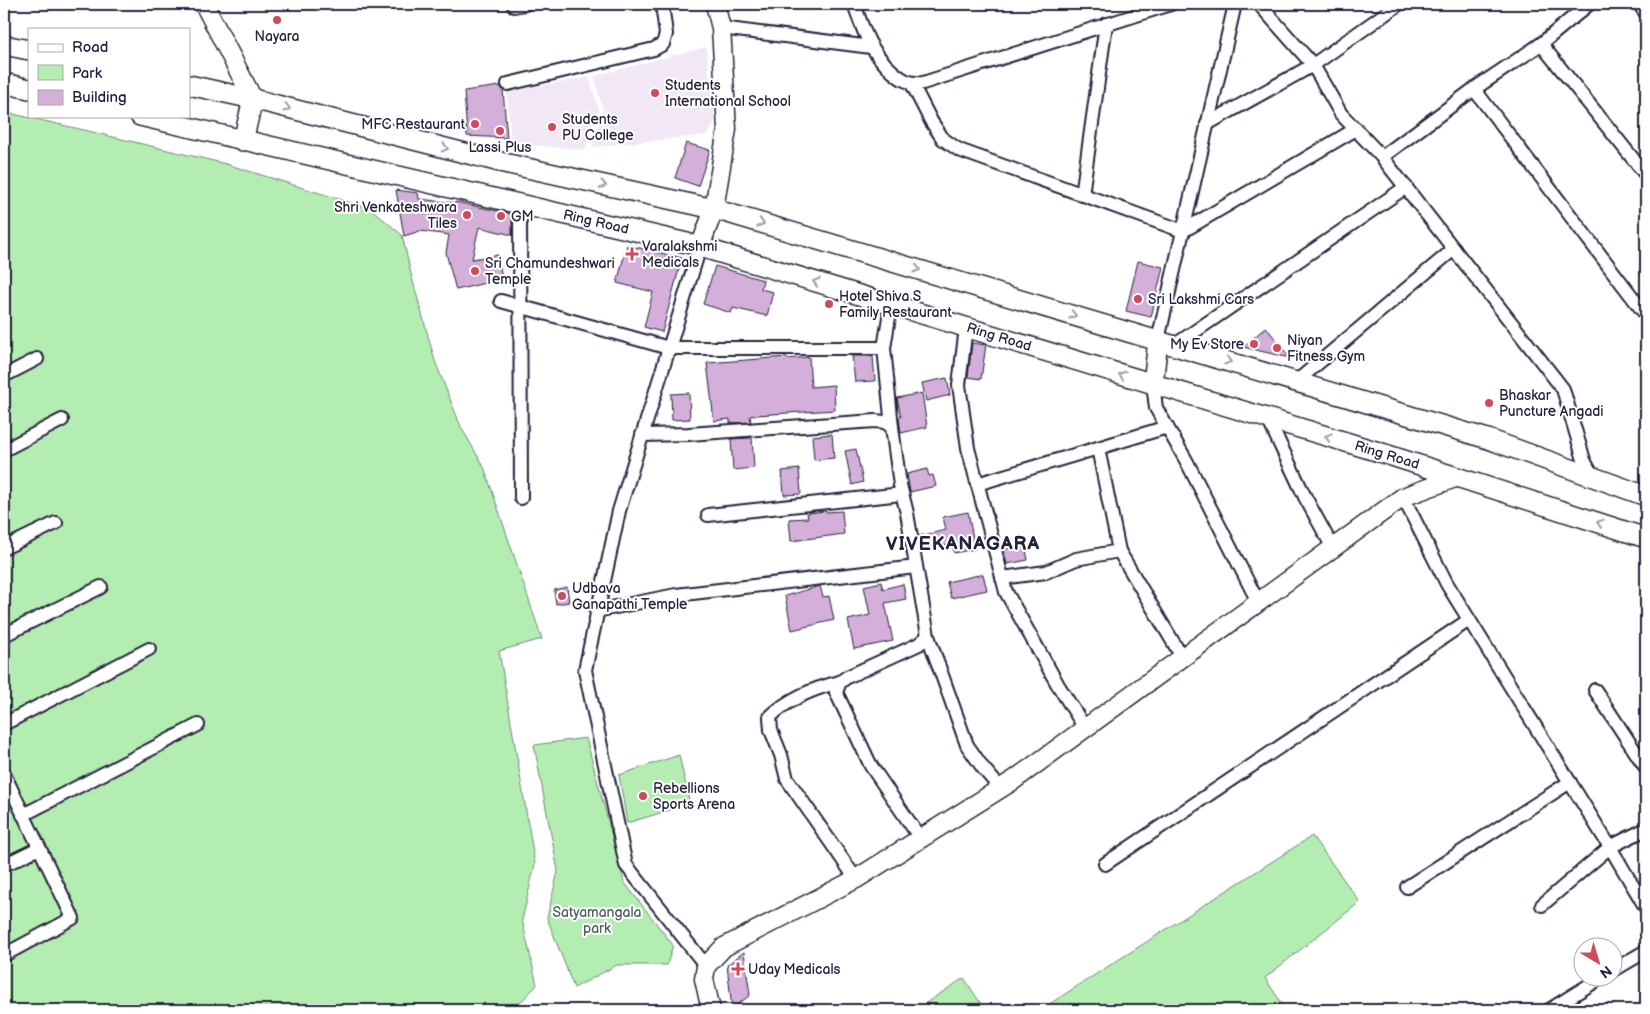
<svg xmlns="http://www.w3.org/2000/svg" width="1650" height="1014" font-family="'Balsamiq Sans',sans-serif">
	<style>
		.built { fill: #f2e7f4 }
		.green { fill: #b4edb1; stroke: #6b8876 }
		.building { fill: #d3afd9; stroke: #22223b }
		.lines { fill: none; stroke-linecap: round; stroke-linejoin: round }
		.street-casing { stroke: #22223b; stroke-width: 16 }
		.secondary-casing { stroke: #22223b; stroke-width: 21 }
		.primary-casing { stroke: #22223b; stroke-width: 22 }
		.street { stroke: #fff; stroke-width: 12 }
		.secondary { stroke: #fff; stroke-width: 18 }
		.primary { stroke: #fff; stroke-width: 19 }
		.oneway { stroke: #9c9ca7 }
		.poi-dot { fill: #d1495b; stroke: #fff; stroke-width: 2 }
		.labels { text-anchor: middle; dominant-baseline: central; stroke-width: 4; stroke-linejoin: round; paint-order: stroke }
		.poi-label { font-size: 14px; fill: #22223b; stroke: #fff; text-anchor: start }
		.street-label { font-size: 14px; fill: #22223b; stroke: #fff }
		.park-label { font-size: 14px; fill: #4e5f5e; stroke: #fff }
		.district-label { font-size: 19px; font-weight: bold; letter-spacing: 1px; fill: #22223b; stroke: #fff }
	</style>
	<rect width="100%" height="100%" fill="#fff"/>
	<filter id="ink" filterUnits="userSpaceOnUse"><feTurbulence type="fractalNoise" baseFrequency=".02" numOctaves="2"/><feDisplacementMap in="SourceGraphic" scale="10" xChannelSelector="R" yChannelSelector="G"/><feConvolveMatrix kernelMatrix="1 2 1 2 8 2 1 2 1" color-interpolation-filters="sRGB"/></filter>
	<g filter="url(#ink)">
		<g class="built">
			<path d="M706,47L715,121L707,135L592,147L603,110L594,76Z"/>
			<path d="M589,77L599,110L585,150L511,143L507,92Z"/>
		</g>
		<g class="green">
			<path d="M4,112L84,130L226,164L371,209L402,235L412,278L435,361L461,427L484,467L542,639L499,651L535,864L522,920L537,985L513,1010H4Z"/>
			<path d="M586,738L624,882L673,945L667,965H617L574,988L547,918L558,871L534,745Z"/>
			<path d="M679,755L690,804L627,823L619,775Z"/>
			<path d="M1312,836L1360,902L1265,978L1286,1010H1040Z"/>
			<path d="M964,978L985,1010H915Z"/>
		</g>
		<g class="building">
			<path d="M500,86L503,90L507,138L467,136L464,91Z"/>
			<path d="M686,143L710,150L698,186L675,178Z"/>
			<path d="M396,190L418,193L419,199L455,203L456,202L512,214V235L479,227L472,259L498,255L502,279L456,290L446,253L449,235L420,231L404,236Z"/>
			<path d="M627,245L682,258L662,332L644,327L653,292L617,283Z"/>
			<path d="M1138,261L1163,267L1151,317L1126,311Z"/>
			<path d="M715,266L763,280L761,289L773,292L767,316L733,308L731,313L703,304Z"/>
			<path d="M1266,327L1290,358L1243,347Z"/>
			<path d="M972,343L986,345L981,379L968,377Z"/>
			<path d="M852,356H873L875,381L855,382Z"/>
			<path d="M787,357V359L809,357L811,387L834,385L835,410L756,415L750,416L751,422L730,423V419L714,421L707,363Z"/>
			<path d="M947,378L950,395L926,401L922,383Z"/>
			<path d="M689,393L690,419L672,420L671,394Z"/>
			<path d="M922,393L927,427L901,433L899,418L901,417L897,398Z"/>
			<path d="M832,434L834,458L814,460L812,436Z"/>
			<path d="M752,438L754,468L733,470L731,439Z"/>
			<path d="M856,449L863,482L852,485L845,451Z"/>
			<path d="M799,469L801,494L784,495L782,471Z"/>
			<path d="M927,469L929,476L933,475L936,486L910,492L907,474Z"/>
			<path d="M826,511V512L842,511L844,534L791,541L789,519L808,518L807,513Z"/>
			<path d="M968,512L975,549L954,553L952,544L922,551L919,536L946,530L943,517Z"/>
			<path d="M1025,545L1028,560L1007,564L1003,549Z"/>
			<path d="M983,574L987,590L951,598L947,582Z"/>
			<path d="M881,582L883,589L903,584L906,599L885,603L893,641L854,649L848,620L870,615L864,586Z"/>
			<path d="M820,586L823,597L829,596L834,620L792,630L785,596Z"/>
			<path d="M567,587L569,602L556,604L554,590Z"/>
			<path d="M744,952L750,995L732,1009L727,965Z"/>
		</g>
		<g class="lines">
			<g class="street-casing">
				<g id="street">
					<path d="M854,4C864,32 869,50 892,71C902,80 909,84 923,83L1171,4"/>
					<path d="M1259,4L1313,65L1341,114L1382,157"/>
					<path d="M1589,4L1541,44L1474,89L1382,157L1563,389L1584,460L1593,477"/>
					<path d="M1639,4L1646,13"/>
					<path d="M514,6L525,4"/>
					<path d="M721,28L871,47"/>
					<path d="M1541,44L1646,175"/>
					<path d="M508,84L654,49L663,44L666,34L662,4"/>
					<path d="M912,84L931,121L943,139L959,150L1183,231L1356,129"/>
					<path d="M1474,89L1646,315"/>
					<path d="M1207,124L1313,65L1399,4"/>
					<path d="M1082,195L1106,24"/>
					<path d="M520,205L521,498"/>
					<path d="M700,247L619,511L585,670L626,865L706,966"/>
					<path d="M501,301L669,348H884"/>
					<path d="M891,305L884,348L892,427"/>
					<path d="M966,327L959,385L968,448L1006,592L1058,685L1085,728"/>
					<path d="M1158,340L1235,4"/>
					<path d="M1175,345L1406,187"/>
					<path d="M4,376L37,359"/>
					<path d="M1297,381L1454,249"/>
					<path d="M1153,384L1156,408L1187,462L1258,602"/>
					<path d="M1268,419L1305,497L1333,548"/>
					<path d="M1167,427L1098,448L1119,551L1182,657"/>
					<path d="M642,435L689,434L875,421L885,422L892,427L900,485L907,513L928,636L967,745L983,768L1000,788"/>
					<path d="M4,450L62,420"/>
					<path d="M977,484L1098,448"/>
					<path d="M1403,497L1447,584L1610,847L1646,829"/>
					<path d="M708,515L902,494"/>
					<path d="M4,548L56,523"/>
					<path d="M1002,578L1046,572L1076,559L1119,551"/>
					<path d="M596,611L676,595L916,567"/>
					<path d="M4,635L101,587"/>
					<path d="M840,682C815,688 788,699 770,717L771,730L781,755L787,779L856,879"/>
					<path d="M1595,690L1646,768"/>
					<path d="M4,724L149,649"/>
					<path d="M4,774L73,918L4,955"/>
					<path d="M23,815L198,725"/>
					<path d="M920,838L871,766L836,692L840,682L847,677L919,644L928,636"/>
					<path d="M1105,864L1469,620"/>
					<path d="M4,865L39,848"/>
					<path d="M1407,887L1570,782"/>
					<path d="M1542,905L1610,847L1646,908"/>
					<path d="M1612,971L1646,951"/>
					<path d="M1549,1010L1604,976"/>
				</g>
			</g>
			<g class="secondary-casing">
				<g id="secondary">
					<path d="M204,4L253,99"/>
					<path d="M700,247L714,209L727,129L721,28L715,4"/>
					<path d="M711,1010L704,979L706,966L724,947L856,879L1014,780L1403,497L1458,477"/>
				</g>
			</g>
			<g class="primary-casing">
				<g id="primary">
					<path d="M4,45L29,50"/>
					<path d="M4,83L29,89"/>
					<path d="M189,85L253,99L504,163L714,209L1488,439L1646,496"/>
					<path d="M140,116L687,243L1379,452L1646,538"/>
					<path d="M243,141L253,99"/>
					<path d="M1153,384L1158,340"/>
				</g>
			</g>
			<use href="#street" class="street"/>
			<use href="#secondary" class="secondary"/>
			<use href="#primary" class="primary"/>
		</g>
		<defs><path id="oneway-chevron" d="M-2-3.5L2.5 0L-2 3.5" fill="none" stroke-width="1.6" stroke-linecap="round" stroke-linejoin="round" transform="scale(1.25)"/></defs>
		<g class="oneway">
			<use href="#oneway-chevron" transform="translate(287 108) rotate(14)"/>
			<use href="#oneway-chevron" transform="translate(445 148) rotate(14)"/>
			<use href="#oneway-chevron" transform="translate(603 185) rotate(12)"/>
			<use href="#oneway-chevron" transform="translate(761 223) rotate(16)"/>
			<use href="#oneway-chevron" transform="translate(917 269) rotate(16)"/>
			<use href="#oneway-chevron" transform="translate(816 282) rotate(-163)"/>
			<use href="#oneway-chevron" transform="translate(1073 315) rotate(16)"/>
			<use href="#oneway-chevron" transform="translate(1228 361) rotate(17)"/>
			<use href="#oneway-chevron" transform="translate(1122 375) rotate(-163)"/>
			<use href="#oneway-chevron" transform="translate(1328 437) rotate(-163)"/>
			<use href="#oneway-chevron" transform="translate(1600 523) rotate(-162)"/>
		</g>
	</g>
	<g class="poi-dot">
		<circle cx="277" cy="20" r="5"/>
		<circle cx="655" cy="93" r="5"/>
		<circle cx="475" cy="124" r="5"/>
		<circle cx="552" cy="127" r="5"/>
		<circle cx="500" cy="131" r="5"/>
		<circle cx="467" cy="215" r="5"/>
		<circle cx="501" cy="216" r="5"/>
		<path d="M629.5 246.5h5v5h5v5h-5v5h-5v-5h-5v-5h5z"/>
		<circle cx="475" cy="271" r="5"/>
		<circle cx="1138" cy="299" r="5"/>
		<circle cx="829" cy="304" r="5"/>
		<circle cx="1254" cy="344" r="5"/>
		<circle cx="1277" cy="348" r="5"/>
		<circle cx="1489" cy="403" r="5"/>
		<circle cx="562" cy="596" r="5"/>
		<circle cx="643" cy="796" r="5"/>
		<path d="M735.5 961.5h5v5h5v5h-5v5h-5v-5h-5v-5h5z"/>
	</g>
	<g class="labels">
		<g class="poi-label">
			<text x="277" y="36" text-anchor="middle">Nayara</text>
			<text x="665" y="85">Students<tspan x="665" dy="16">International School</tspan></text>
			<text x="562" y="119">Students<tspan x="562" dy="16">PU College</tspan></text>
			<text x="465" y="124" text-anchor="end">MFC Restaurant</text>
			<text x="500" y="147" text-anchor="middle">Lassi Plus</text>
			<text x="457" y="207" text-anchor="end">Shri Venkateshwara<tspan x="457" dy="16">Tiles</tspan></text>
			<text x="511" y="216">GM</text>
			<text x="642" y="246">Varalakshmi<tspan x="642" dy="16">Medicals</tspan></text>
			<text x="485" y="263">Sri Chamundeshwari<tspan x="485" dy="16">Temple</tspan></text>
			<text x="839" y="296">Hotel Shiva S<tspan x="839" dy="16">Family Restaurant</tspan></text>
			<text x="1148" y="299">Sri Lakshmi Cars</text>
			<text x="1287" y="340">Niyan<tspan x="1287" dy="16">Fitness Gym</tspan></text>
			<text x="1244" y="344" text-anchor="end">My Ev Store</text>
			<text x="1499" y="395">Bhaskar<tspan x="1499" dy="16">Puncture Angadi</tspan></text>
			<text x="572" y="588">Udbava<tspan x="572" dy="16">Ganapathi Temple</tspan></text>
			<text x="653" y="788">Rebellions<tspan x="653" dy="16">Sports Arena</tspan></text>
			<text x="748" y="969">Uday Medicals</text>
		</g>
		<g class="street-label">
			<text transform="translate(596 222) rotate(13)">Ring Road</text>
			<text transform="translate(999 337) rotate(17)">Ring Road</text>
			<text transform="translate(1387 455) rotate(17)">Ring Road</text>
		</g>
		<g class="park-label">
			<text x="597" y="912">Satyamangala<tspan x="597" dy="16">park</tspan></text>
		</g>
		<g class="district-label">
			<text x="963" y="544">VIVEKANAGARA</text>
		</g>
	</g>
	<rect width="1650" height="1014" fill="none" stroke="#fff" stroke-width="20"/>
	<rect x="10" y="10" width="1630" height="994" fill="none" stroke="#22223b" stroke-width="2" filter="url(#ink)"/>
	<rect x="28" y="28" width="162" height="90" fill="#ffffff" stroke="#a7a7b1"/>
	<rect x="38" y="44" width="25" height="8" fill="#ffffff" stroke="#a7a7b1"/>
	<text x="72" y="52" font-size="15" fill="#22223b">Road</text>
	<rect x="38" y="65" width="25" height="15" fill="#b4edb1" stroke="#a7a7b1"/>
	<text x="72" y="78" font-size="15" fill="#22223b">Park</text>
	<rect x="38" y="90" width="25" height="15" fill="#d3afd9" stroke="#a7a7b1"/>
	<text x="72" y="102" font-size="15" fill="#22223b">Building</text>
	<g transform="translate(1598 962) rotate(142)"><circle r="24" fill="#ffffff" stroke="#a7a7b1"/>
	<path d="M0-4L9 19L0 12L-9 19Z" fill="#d1495b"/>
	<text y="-8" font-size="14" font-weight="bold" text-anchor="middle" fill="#22223b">N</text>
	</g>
</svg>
